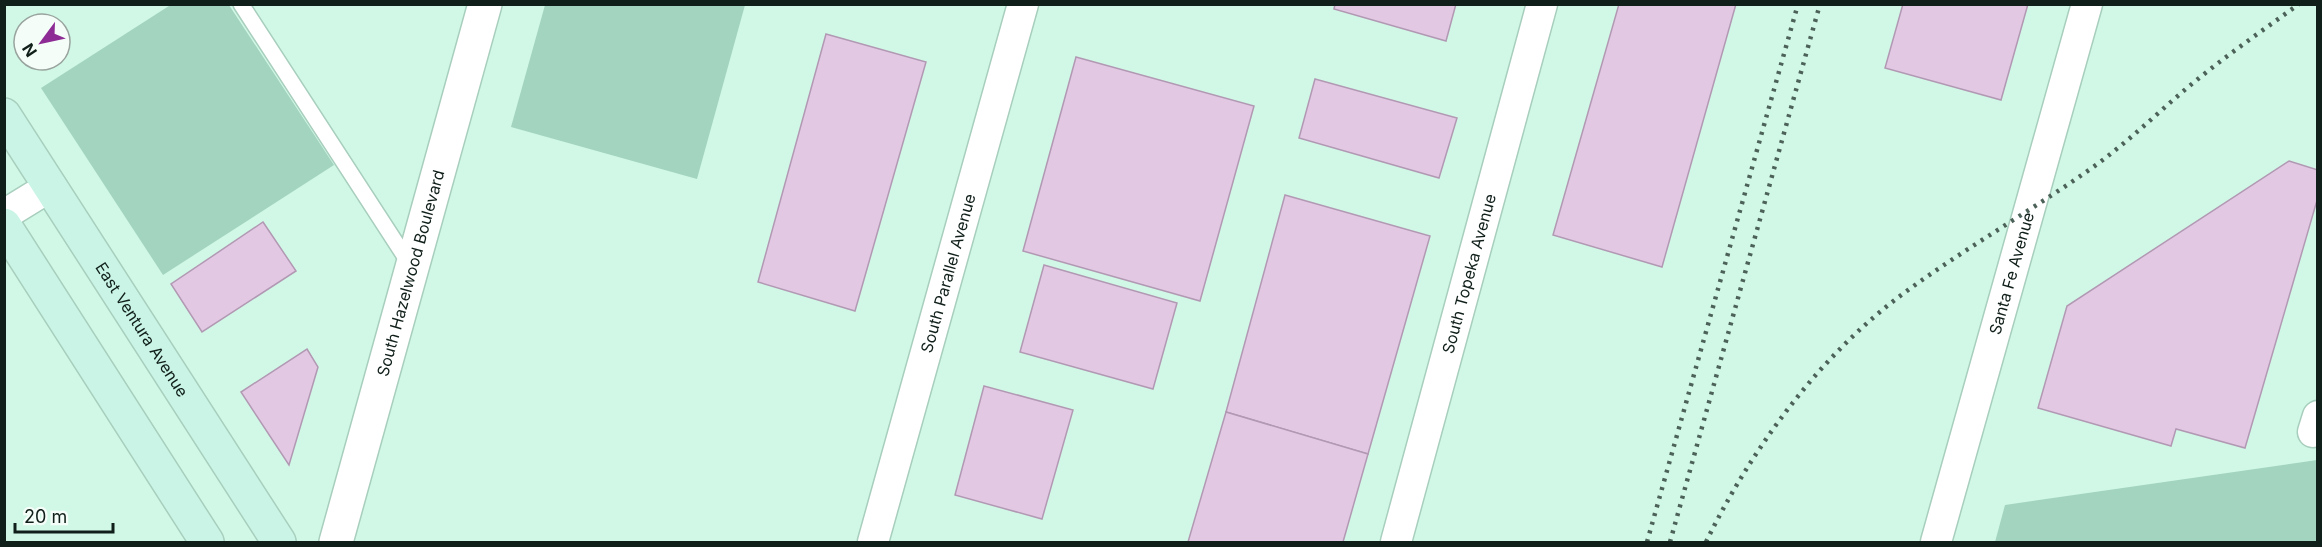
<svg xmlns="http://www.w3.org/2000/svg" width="2322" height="547" font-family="Inter,sans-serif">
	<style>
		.green { fill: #a3d4bf }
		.building { fill: #e2c8e3; stroke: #b299b3; stroke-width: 1.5 }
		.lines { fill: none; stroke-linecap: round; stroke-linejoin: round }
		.service-casing { stroke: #a8cebd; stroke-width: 18 }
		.minor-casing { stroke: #a8cebd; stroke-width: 33 }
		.tertiary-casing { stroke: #a8cebd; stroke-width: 36 }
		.secondary-casing { stroke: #a8cebd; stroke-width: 36 }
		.service { stroke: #fff; stroke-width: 15 }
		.minor { stroke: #fff; stroke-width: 30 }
		.tertiary { stroke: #fff; stroke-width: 33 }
		.secondary { stroke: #caf4e6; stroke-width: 33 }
		.rail { stroke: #4c6259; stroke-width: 4.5; stroke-dasharray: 3 6; stroke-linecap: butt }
		.labels { text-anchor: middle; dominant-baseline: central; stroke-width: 4.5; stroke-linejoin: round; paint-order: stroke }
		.street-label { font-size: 16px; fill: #101f19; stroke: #f5fdf9 }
	</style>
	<rect width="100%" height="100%" fill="#d1f8e7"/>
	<g class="green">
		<path d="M172,4L229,5L334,165L163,275L41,88Z"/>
		<path d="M545,5H745L697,179L511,127Z"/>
		<path d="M2317,460V542H1995L2005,505Z"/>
	</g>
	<g class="building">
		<path d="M1335,4H1456L1446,41L1334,9Z"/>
		<path d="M1619,4H1736L1662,267L1553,235Z"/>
		<path d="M1903,4H2028L2001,100L1885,68Z"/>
		<path d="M826,34L926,62L855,311L758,282Z"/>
		<path d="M1076,57L1254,106L1200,301L1023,251Z"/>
		<path d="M1315,79L1457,118L1439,178L1299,138Z"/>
		<path d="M2289,161L2318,170V197L2245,448L2176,429L2171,446L2038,408L2067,306Z"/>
		<path d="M1285,195L1430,236L1368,454L1226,412Z"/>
		<path d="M263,222L296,271L202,332L171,284Z"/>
		<path d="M1044,265L1177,303L1153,389L1020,352Z"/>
		<path d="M307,349L318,367L289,465L241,392Z"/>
		<path d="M984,386L1073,410L1042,519L955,495Z"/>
		<path d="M1226,412L1368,454L1343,542H1188Z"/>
	</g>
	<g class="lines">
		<g class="service-casing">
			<path id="service" d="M241,4L411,266"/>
		</g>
		<g class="minor-casing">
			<g id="minor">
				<path d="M4,215L51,186"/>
				<path d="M2313,432L2318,416"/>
				<path id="s1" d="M873,542L1023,4"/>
				<path id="s2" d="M1396,542L1542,4"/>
				<path id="s3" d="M1936,542L2087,4"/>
			</g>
		</g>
		<g class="tertiary-casing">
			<g id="tertiary">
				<path id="s4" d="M336,542L485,4"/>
			</g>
		</g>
		<g class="secondary-casing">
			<g id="secondary">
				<path id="s5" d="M4,115L279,542"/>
				<path d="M4,225L207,542"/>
			</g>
		</g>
		<use href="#service" class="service"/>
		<use href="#minor" class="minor"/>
		<use href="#tertiary" class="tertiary"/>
		<use href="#secondary" class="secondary"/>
		<g class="rail">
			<path d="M1647,542L1798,4"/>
			<path d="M1670,542L1820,4"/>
			<path d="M1706,542C1752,448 1819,356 1904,293C1964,249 2029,212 2089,170C2122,147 2150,120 2180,94C2217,62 2259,33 2299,4"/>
		</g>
	</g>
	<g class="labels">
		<g class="street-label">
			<text stroke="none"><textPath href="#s4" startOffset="279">South Hazelwood Boulevard</textPath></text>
			<text stroke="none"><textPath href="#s1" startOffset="279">South Parallel Avenue</textPath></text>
			<text stroke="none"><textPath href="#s2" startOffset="278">South Topeka Avenue</textPath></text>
			<text stroke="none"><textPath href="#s3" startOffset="279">Santa Fe Avenue</textPath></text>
			<text stroke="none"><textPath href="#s5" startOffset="255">East Ventura Avenue</textPath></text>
		</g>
	</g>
	<rect width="2322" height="547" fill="none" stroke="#101f19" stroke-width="12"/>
	<g transform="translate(42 42) rotate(237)"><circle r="28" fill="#f5fdf9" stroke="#99a49f" stroke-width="1.5"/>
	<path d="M0-4.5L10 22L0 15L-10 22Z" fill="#8d2c94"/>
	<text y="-9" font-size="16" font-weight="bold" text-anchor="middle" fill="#101f19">N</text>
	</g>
	<path d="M15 523v9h98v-9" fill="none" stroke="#101f19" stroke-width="3"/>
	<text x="24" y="523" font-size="18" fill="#101f19" stroke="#f5fdf9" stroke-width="4.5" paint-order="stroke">20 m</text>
</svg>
